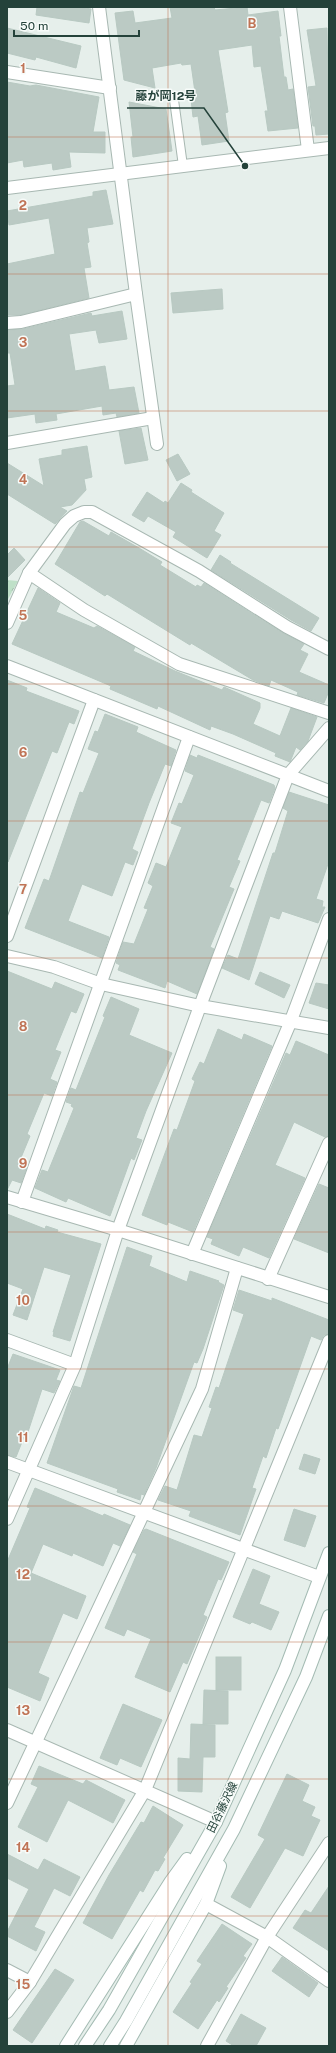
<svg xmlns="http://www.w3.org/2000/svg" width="336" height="2053" font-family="'Public Sans','Noto Sans JP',sans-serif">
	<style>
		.forest { fill: url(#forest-crowns) }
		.building { fill: #bbcac4; stroke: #b8c9c2 }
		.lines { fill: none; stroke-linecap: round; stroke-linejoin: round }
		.service-casing { stroke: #a8b8b2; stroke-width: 10 }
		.minor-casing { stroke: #a8b8b2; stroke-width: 14 }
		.tertiary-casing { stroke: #a8b8b2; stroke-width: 14 }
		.secondary-casing { stroke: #a4bbb3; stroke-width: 14 }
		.service { stroke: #fff; stroke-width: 8 }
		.minor { stroke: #fff; stroke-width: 12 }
		.tertiary { stroke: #fff; stroke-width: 12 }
		.secondary { stroke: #fff; stroke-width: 12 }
		.grid { fill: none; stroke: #c07456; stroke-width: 1; stroke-opacity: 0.55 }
		.labels { text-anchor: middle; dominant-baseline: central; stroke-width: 3; stroke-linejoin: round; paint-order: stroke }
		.street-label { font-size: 11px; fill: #24423a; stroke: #f7fbf9 }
		.grid-label { font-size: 13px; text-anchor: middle; font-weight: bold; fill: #c07456; stroke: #f7fbf9; stroke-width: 3; stroke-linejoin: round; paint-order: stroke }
		.leader { fill: none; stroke: #24423a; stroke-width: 1.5 }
		.callout-dot { fill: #24423a; stroke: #f7fbf9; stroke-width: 1.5 }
		.callout-label { font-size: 12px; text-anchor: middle; font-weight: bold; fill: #24423a; stroke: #f7fbf9; stroke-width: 3; stroke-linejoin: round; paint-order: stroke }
	</style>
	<defs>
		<pattern id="forest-crowns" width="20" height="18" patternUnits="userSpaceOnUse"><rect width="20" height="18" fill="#bfe0c8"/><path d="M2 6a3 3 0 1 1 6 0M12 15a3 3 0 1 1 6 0" fill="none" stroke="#a4c1ad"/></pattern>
	</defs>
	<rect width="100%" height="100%" fill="#e6efeb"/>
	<path class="forest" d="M7,580L18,581L7,601Z"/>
	<g class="building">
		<path d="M37,7H79L91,9L89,23L36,15Z"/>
		<path d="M170,7H214L215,10L247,7L248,15L278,11L281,36H279L284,77H286L288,90L293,89L298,128L268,131L265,111H268L261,66L254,67L252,45L218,50L228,112L225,113L229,141L202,145L198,116L193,117L191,99H196L191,64L182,65L181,63L152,68L155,88L124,80L115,13L133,11L135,23L172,18Z"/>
		<path d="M7,28L81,46L76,68L36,57L35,60L7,53Z"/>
		<path d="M327,28L329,134L316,135L315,126H313L308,87L316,86L307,30Z"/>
		<path d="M7,82L30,86L36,85L99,97L93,132H105V153L69,152L71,167L53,170L52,163L24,167L23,160L7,163Z"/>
		<path d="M129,102L166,109L172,151L133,157L131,137H133Z"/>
		<path d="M106,190L113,224L87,228L89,242L87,243L91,267L84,268L89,298L20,315H7V264L55,254L49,218L9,225L7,211L93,196V192Z"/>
		<path d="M222,289L223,309L173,313L171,293Z"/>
		<path d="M122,311L127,339L99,343L96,330L69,334L75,371L105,366L109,390L134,387L139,413L117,417L116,413L103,415L102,406L56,414L57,420L36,423L35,414L7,418V386L15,385L10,353H7V330L23,329L91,313L92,316Z"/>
		<path d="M141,428L148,460L125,464L119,431Z"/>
		<path d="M87,446L92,477L84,479L86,490L72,505L60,507L67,511L55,524L7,494V463L44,486L39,459L62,455V450Z"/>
		<path d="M178,454L190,474L177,481L166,460Z"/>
		<path d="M181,483L192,490L191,492L224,513L214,531L221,535L207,558L173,537L176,532L148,516L144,522L132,515L147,492L164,503L165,501L168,503Z"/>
		<path d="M83,521L109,536L111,532L139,548L162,562L160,565L196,587L197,585L201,587L204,583L283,633L304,644L300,650L308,654L299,672L329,685V691L324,703L297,695L298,692L271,680L269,686L253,680L191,643L190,645L107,594L105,596L55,564L80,522Z"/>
		<path d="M14,548L25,560L7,578V555Z"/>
		<path d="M220,555L231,562L230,563L319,618L311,631L291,620L211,570Z"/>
		<path d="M38,588L60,603L56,612L94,628L97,626L135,647L133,651L175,671L222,690L224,687L260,703V708L253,724L280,736L291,708L317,717L308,741L300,750L296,747L290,762L275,756L276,753L233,734L211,726L210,730L158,706L157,709L110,689L111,686L12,644Z"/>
		<path d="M7,680L27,688L26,691L79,711L74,724L69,722L57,753L52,751L8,862Z"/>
		<path d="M105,714L138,727L136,732L176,750L171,766L165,764L149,803L132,849L138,852L133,865L125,862L112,896L82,884L68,921L109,937L102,958L25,928L44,879L49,881L80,792L83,793L99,753L88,749L95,731L98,732Z"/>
		<path d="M190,755L197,758L198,755L274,785L275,788L269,803L261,800L237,860L240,861L229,887L234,889L210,947L214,949L197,994L167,981L165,988L118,970L120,965L116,963L123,942L134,944L148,909L144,908L153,886L148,883L156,863L166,867L182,827L171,823L179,803L182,804L194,775L185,771Z"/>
		<path d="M289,792L329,805V861L316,899L323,901L322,907H325L318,923L282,911L279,919L270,916L249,980L222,968L228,955L238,959L273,853H275L288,811L283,808Z"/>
		<path d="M7,971L52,989L55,982L84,994L76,1013L71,1011L55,1050L61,1052L50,1079L57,1082L52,1096L44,1093L27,1134L30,1136L20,1160L28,1164L21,1183L12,1180L7,1190Z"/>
		<path d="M260,972L290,985L284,998L255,984Z"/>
		<path d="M316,983L329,985V1009L309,1003Z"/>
		<path d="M111,997L139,1009L129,1035L172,1053L146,1111L136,1138L142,1140L134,1160L131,1158L110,1216L68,1198L66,1202L35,1188L42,1170L48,1172L74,1108L71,1106L72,1104L66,1102L71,1088L76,1090L105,1017L103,1016Z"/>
		<path d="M218,1029L242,1040L244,1034L272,1046L193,1232L168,1222L167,1225L142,1215L174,1129L177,1130L195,1081L192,1079L200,1062L204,1064Z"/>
		<path d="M296,1041L329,1055V1136L325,1137L294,1122L275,1165L305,1178L269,1258L243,1247L239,1256L211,1244L213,1239L207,1237L286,1053L290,1055Z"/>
		<path d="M319,1184L329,1188V1253L294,1239Z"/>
		<path d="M7,1214L45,1229L46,1226L58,1230L57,1232L101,1244L70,1341L53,1336L54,1332H53L71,1275L44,1267L27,1320L13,1315L23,1289L7,1283Z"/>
		<path d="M127,1247L152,1256L149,1266L187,1282L190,1271L219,1281L218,1282L224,1285L203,1349L197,1363L194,1362L156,1468L144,1495L141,1494L140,1500L117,1492L118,1489L47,1463L74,1386L81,1388Z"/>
		<path d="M239,1290L272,1301V1298L329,1320V1334L324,1335L321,1340L311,1336L278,1429L276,1428L266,1458L263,1456L252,1488L256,1489L240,1535L189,1516L191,1511L158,1500L165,1486L177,1490L194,1435L202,1437L212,1408L209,1407L216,1387L219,1388L244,1314L233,1310Z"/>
		<path d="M13,1354L60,1370L56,1380L60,1381L54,1393L42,1389L26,1438L24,1437L16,1457L7,1455V1369Z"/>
		<path d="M304,1454L320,1459L315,1474L299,1469Z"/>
		<path d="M35,1488L103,1516L104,1514L130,1525L120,1546L113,1543L103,1566L73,1553L72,1556L43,1544L31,1573L86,1596L77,1619L63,1613L38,1673L49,1678L40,1701L7,1687V1562L30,1508L27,1507Z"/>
		<path d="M294,1509L316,1516L305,1547L284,1540Z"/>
		<path d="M146,1529L229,1562L221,1580L218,1579L203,1615L207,1617L187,1664L183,1662L170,1692L135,1677L151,1639L127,1629L124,1636L105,1628L137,1554L133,1552L144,1530Z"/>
		<path d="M253,1569L270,1576L259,1604L279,1612L271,1630L252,1622L250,1624L233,1617Z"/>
		<rect x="216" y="1657" width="25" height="33"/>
		<path d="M204,1690L228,1691V1724H203Z"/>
		<path d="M123,1704L162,1720L141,1767L120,1758L117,1765L100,1758Z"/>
		<path d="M191,1724L215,1725V1757H203L202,1792L178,1791V1758L190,1759Z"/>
		<path d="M39,1766L83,1784L86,1780L125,1800L113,1823L68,1800L47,1842L18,1827L38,1787L31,1784Z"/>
		<path d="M287,1774L309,1785L302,1801L315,1807L311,1816L320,1820L303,1856L285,1848L250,1908L231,1897L265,1839L258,1835Z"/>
		<path d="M153,1806L183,1825L163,1858L165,1859L158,1871L155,1870L143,1892L140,1890L112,1939L83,1923L109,1875L141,1822L144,1823Z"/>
		<path d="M7,1854L38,1870L44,1859L80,1877L70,1896L54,1888L34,1927L45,1932L36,1951L7,1936V1932L29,1889L7,1878Z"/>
		<path d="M329,1886V1951L293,1928L305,1910L311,1913Z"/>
		<path d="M222,1924L252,1944L243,1956L246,1958L226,1987L228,1988L219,2002L217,2000L198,2029L173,2012L192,1983L190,1982L202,1964L197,1961Z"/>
		<path d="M282,1957L318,1983L309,1997L272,1971Z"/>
		<path d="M55,1969L74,1980L32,2043L13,2030Z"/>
		<path d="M241,2014L266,2028L256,2046H234L226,2041Z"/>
	</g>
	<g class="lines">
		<g class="service-casing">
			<path id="service" d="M174,100L183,166"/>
		</g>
		<g class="minor-casing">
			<g id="minor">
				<path d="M99,7L136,294L157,444"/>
				<path d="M290,7L308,150"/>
				<path d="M7,72L110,88"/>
				<path d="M7,323L21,322L136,294"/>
				<path d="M7,443L153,418"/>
				<path d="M29,573L84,610L179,664L329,713"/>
				<path d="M7,623L29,573L65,524L74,516L84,512H92L199,571L287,627L329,649"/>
				<path d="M7,666L329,791"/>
				<path d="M7,936L94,700"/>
				<path d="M7,1197L118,1230L329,1297"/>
				<path d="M22,1202L189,737"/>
				<path d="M192,1254L290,1023L329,919"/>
				<path d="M268,1279L329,1143"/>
				<path d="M7,1340L75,1365"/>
				<path d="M7,1462L319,1577"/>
				<path d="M7,1519L75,1365L118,1230L200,1006L288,775L329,728"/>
				<path d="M7,1730L216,1822"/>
				<path d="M7,1803L202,1389L237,1268"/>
				<path d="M206,1904L267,1937L329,1981"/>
				<path d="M7,1970L30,1982"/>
				<path d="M7,2012L30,1982L145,1790L329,1341"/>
				<path d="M207,2046L267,1937L329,1843"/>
			</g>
		</g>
		<g class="tertiary-casing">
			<g id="tertiary">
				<path d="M7,188L329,148"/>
				<path d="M7,956L54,967L101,984L200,1006L329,1028"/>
			</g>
		</g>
		<g class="secondary-casing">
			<g id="secondary">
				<path d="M66,2046L171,1881L187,1859"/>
				<path d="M85,2046L109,2010L216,1822L285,1670L329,1553"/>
				<path d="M110,2046L126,2021L234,1829L306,1677L329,1616"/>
				<path d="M126,2046L206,1904L220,1866"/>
			</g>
		</g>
		<use href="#service" class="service"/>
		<use href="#minor" class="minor"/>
		<use href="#tertiary" class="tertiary"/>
		<use href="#secondary" class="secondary"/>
	</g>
	<path class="grid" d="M168,7V2046M7,137H329M7,274H329M7,411H329M7,547H329M7,684H329M7,821H329M7,958H329M7,1095H329M7,1232H329M7,1369H329M7,1506H329M7,1642H329M7,1779H329M7,1916H329"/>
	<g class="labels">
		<g class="street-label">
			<text transform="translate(222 1807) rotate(-64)">田谷藤沢線</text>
		</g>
	</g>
	<g class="grid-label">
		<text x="252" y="28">B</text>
		<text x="23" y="73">1</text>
		<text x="23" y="210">2</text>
		<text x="23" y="347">3</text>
		<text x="23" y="484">4</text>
		<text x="23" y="620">5</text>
		<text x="23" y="757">6</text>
		<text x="23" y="894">7</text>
		<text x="23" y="1031">8</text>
		<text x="23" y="1168">9</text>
		<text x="23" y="1305">10</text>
		<text x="23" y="1442">11</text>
		<text x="23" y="1579">12</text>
		<text x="23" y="1715">13</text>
		<text x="23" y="1852">14</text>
		<text x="23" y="1989">15</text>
	</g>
	<path class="leader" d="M245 166L204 108H127"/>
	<circle class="callout-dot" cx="245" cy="166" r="4"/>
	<g class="callout-label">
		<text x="166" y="100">藤が岡12号</text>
	</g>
	<rect width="336" height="2053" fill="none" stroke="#24423a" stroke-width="16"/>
	<path d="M14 30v6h125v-6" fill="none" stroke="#24423a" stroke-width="2"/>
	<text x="20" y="30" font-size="12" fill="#24423a" stroke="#f7fbf9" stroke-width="3" paint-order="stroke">50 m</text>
</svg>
